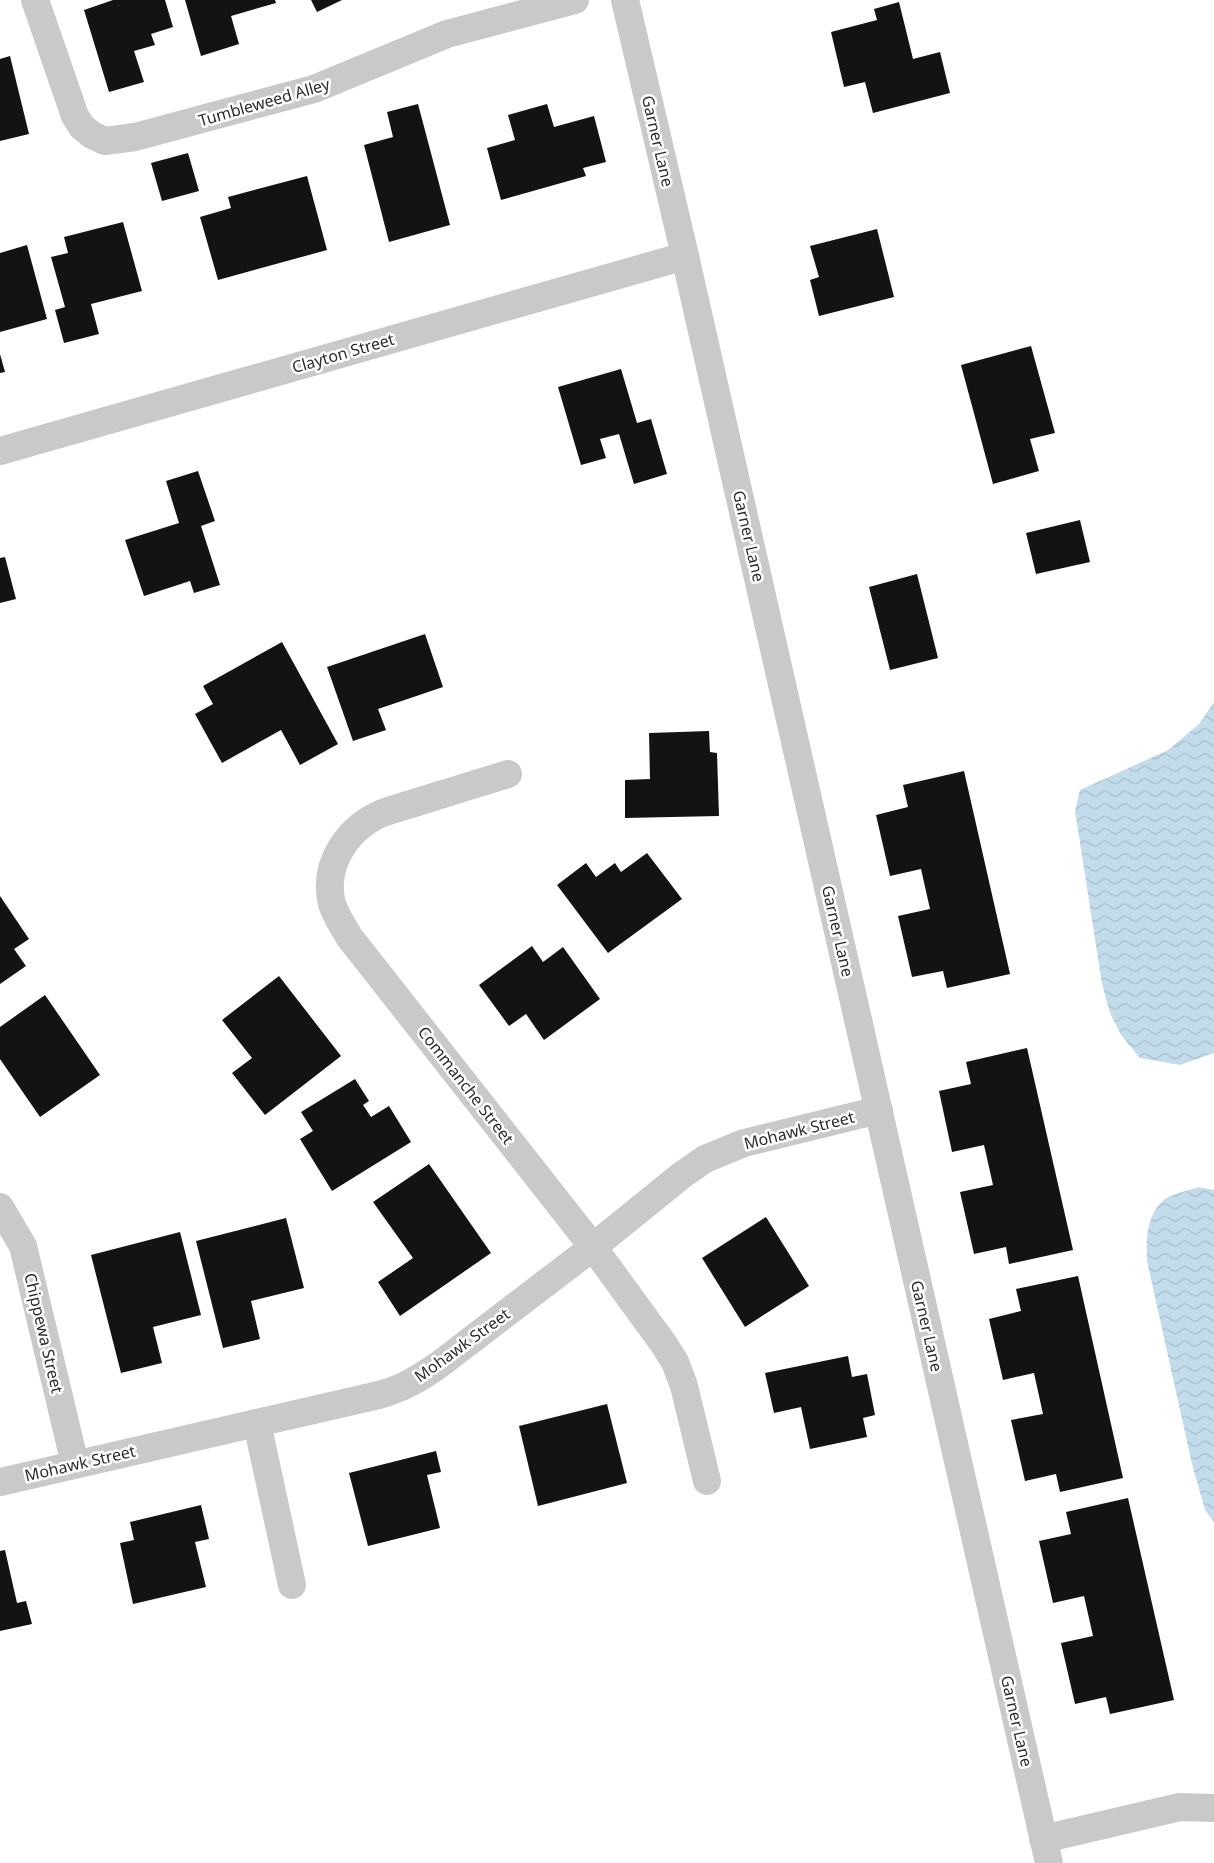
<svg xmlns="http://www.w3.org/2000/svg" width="1214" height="1863" font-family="'Noto Sans',sans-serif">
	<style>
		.water { fill: url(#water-waves) }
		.building { fill: #131313 }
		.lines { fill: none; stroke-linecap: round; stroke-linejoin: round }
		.minor { stroke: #c9c9c9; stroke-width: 28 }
		.labels { text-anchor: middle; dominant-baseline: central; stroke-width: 5; stroke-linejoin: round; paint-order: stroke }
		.street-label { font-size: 16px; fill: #2c2c2c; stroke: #fff }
	</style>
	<defs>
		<pattern id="water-waves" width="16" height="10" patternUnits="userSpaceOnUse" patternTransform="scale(1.25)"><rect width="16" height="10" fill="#c3dceb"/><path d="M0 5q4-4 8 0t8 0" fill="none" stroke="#a8bdca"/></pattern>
	</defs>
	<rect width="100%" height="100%" fill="#fff"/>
	<g class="water">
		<path d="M1214,702V1053L1180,1065L1140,1058L1121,1035L1110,1013L1102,984L1075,811L1080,790L1168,750L1199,724Z"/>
		<path d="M1198,1187L1214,1190V1522L1205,1510L1192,1464L1147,1261C1146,1239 1146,1215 1165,1199C1173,1193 1189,1191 1198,1187Z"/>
	</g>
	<g class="building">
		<path d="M113,0H165L173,27L151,34L155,45L134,51L144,82L109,92L84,10Z"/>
		<path d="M185,0H275L276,3L231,16L239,44L201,56Z"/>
		<path d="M311,0H342L317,12Z"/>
		<path d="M899,2L913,59L940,52L950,93L873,113L865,82L844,87L831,32L877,20L874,9Z"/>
		<path d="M10,56L29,134L0,141V59Z"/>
		<path d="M418,104L450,225L389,242L364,145L393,137L387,112Z"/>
		<path d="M547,104L554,127L594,116L606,162L583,168L586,176L501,200L487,148L515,140L508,115Z"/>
		<path d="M188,153L199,191L162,201L151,163Z"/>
		<path d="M307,176L327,250L218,280L200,217L231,208L228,197Z"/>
		<path d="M123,222L142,291L91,304L99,334L64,343L55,310L65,307L51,257L68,253L64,237Z"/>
		<path d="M877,229L894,297L819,316L810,280L819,277L810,246Z"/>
		<path d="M27,245L47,319L0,332V253Z"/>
		<path d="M1031,346L1055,433L1030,439L1039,471L993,484L961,365Z"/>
		<path d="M0,354L5,372L0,373Z"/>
		<path d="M621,369L637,423L651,419L667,474L634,484L619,434L600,439L606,458L581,465L558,387Z"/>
		<path d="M198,471L215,521L201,526L220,585L194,593L190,581L144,596L125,540L179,523L166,481Z"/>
		<path d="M1080,520L1090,562L1036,574L1026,533Z"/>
		<path d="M5,557L16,599L0,603V558Z"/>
		<path d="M917,574L938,658L890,670L869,587Z"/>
		<path d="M425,634L443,687L378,709L386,730L353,741L327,667Z"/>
		<path d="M282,642L338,744L300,765L281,730L222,763L195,714L213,704L203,686Z"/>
		<path d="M709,731L710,752L717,753L719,816L625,818V780L650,779L649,733Z"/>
		<path d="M964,771L1010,974L947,988L943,971L912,977L898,916L930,909L921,869L890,876L876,815L908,807L903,785Z"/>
		<path d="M647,853L682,899L608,953L557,885L586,863L596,877L615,863L621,872Z"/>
		<path d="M0,896L29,939L14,949L26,966L0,984Z"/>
		<path d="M532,946L543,962L563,947L600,999L544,1040L526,1014L509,1026L479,985Z"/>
		<path d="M279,976L341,1056L265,1115L232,1073L252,1058L222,1020Z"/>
		<path d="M45,995L100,1075L40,1117L0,1059V1027Z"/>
		<path d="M1027,1048L1073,1250L1009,1264L1006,1247L974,1254L960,1192L993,1185L984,1145L952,1152L939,1091L971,1084L966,1062Z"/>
		<path d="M355,1079L369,1101L363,1105L371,1117L389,1106L411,1142L332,1191L300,1139L313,1131L301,1112Z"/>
		<path d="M429,1164L491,1253L400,1316L378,1282L413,1258L373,1202Z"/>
		<path d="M766,1217L809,1286L745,1327L702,1258Z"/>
		<path d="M286,1218L304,1288L251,1301L260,1339L223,1348L196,1241Z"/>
		<path d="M180,1232L201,1315L153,1327L162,1363L121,1373L91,1255Z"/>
		<path d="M1078,1276L1123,1478L1060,1492L1056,1474L1025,1481L1011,1420L1043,1414L1034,1373L1003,1380L989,1319L1021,1311L1016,1289Z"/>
		<path d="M848,1356L852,1377L867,1374L875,1415L863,1418L867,1437L810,1449L801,1407L774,1413L765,1373Z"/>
		<path d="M607,1404L627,1483L538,1506L519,1426Z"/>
		<path d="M436,1451L441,1472L427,1475L440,1528L368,1546L349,1473Z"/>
		<path d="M1128,1498L1174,1700L1110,1714L1106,1697L1075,1704L1061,1643L1093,1636L1084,1596L1053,1603L1039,1541L1071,1534L1066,1512Z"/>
		<path d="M201,1505L209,1539L195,1542L206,1587L133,1604L120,1543L134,1540L130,1522Z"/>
		<path d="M5,1550L17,1603L26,1601L32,1624L0,1631V1551Z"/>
	</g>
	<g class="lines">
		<g class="minor">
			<path d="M35,0L75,116L82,127L92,135L105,141L135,137L314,89L447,34L575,0"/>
			<path d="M625,0L685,256L1049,1863"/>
			<path d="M0,451L685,256"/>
			<path d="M508,774L385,812C349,826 322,863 332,904C336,916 343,927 350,938L593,1247L663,1343L675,1362L684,1386L707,1481"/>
			<path d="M0,1207L23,1246L75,1464"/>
			<path d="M257,1423L292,1585"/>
			<path d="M0,1482L379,1395C402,1389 420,1378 440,1364L593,1247L682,1175L705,1159L744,1143L879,1110"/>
			<path d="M1043,1839L1180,1807L1214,1808"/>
		</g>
	</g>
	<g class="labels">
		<g class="street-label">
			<text transform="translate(264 102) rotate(-16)">Tumbleweed Alley</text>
			<text transform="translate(658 141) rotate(77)">Garner Lane</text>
			<text transform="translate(343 353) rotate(-16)">Clayton Street</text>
			<text transform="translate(749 536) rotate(77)">Garner Lane</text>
			<text transform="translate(838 931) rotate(77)">Garner Lane</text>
			<text transform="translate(466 1085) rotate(52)">Commanche Street</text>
			<text transform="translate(799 1130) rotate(-14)">Mohawk Street</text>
			<text transform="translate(927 1326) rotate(77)">Garner Lane</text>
			<text transform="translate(44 1333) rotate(77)">Chippewa Street</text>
			<text transform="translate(462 1345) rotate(-36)">Mohawk Street</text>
			<text transform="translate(80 1463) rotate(-13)">Mohawk Street</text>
			<text transform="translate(1017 1721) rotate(77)">Garner Lane</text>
		</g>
	</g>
</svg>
